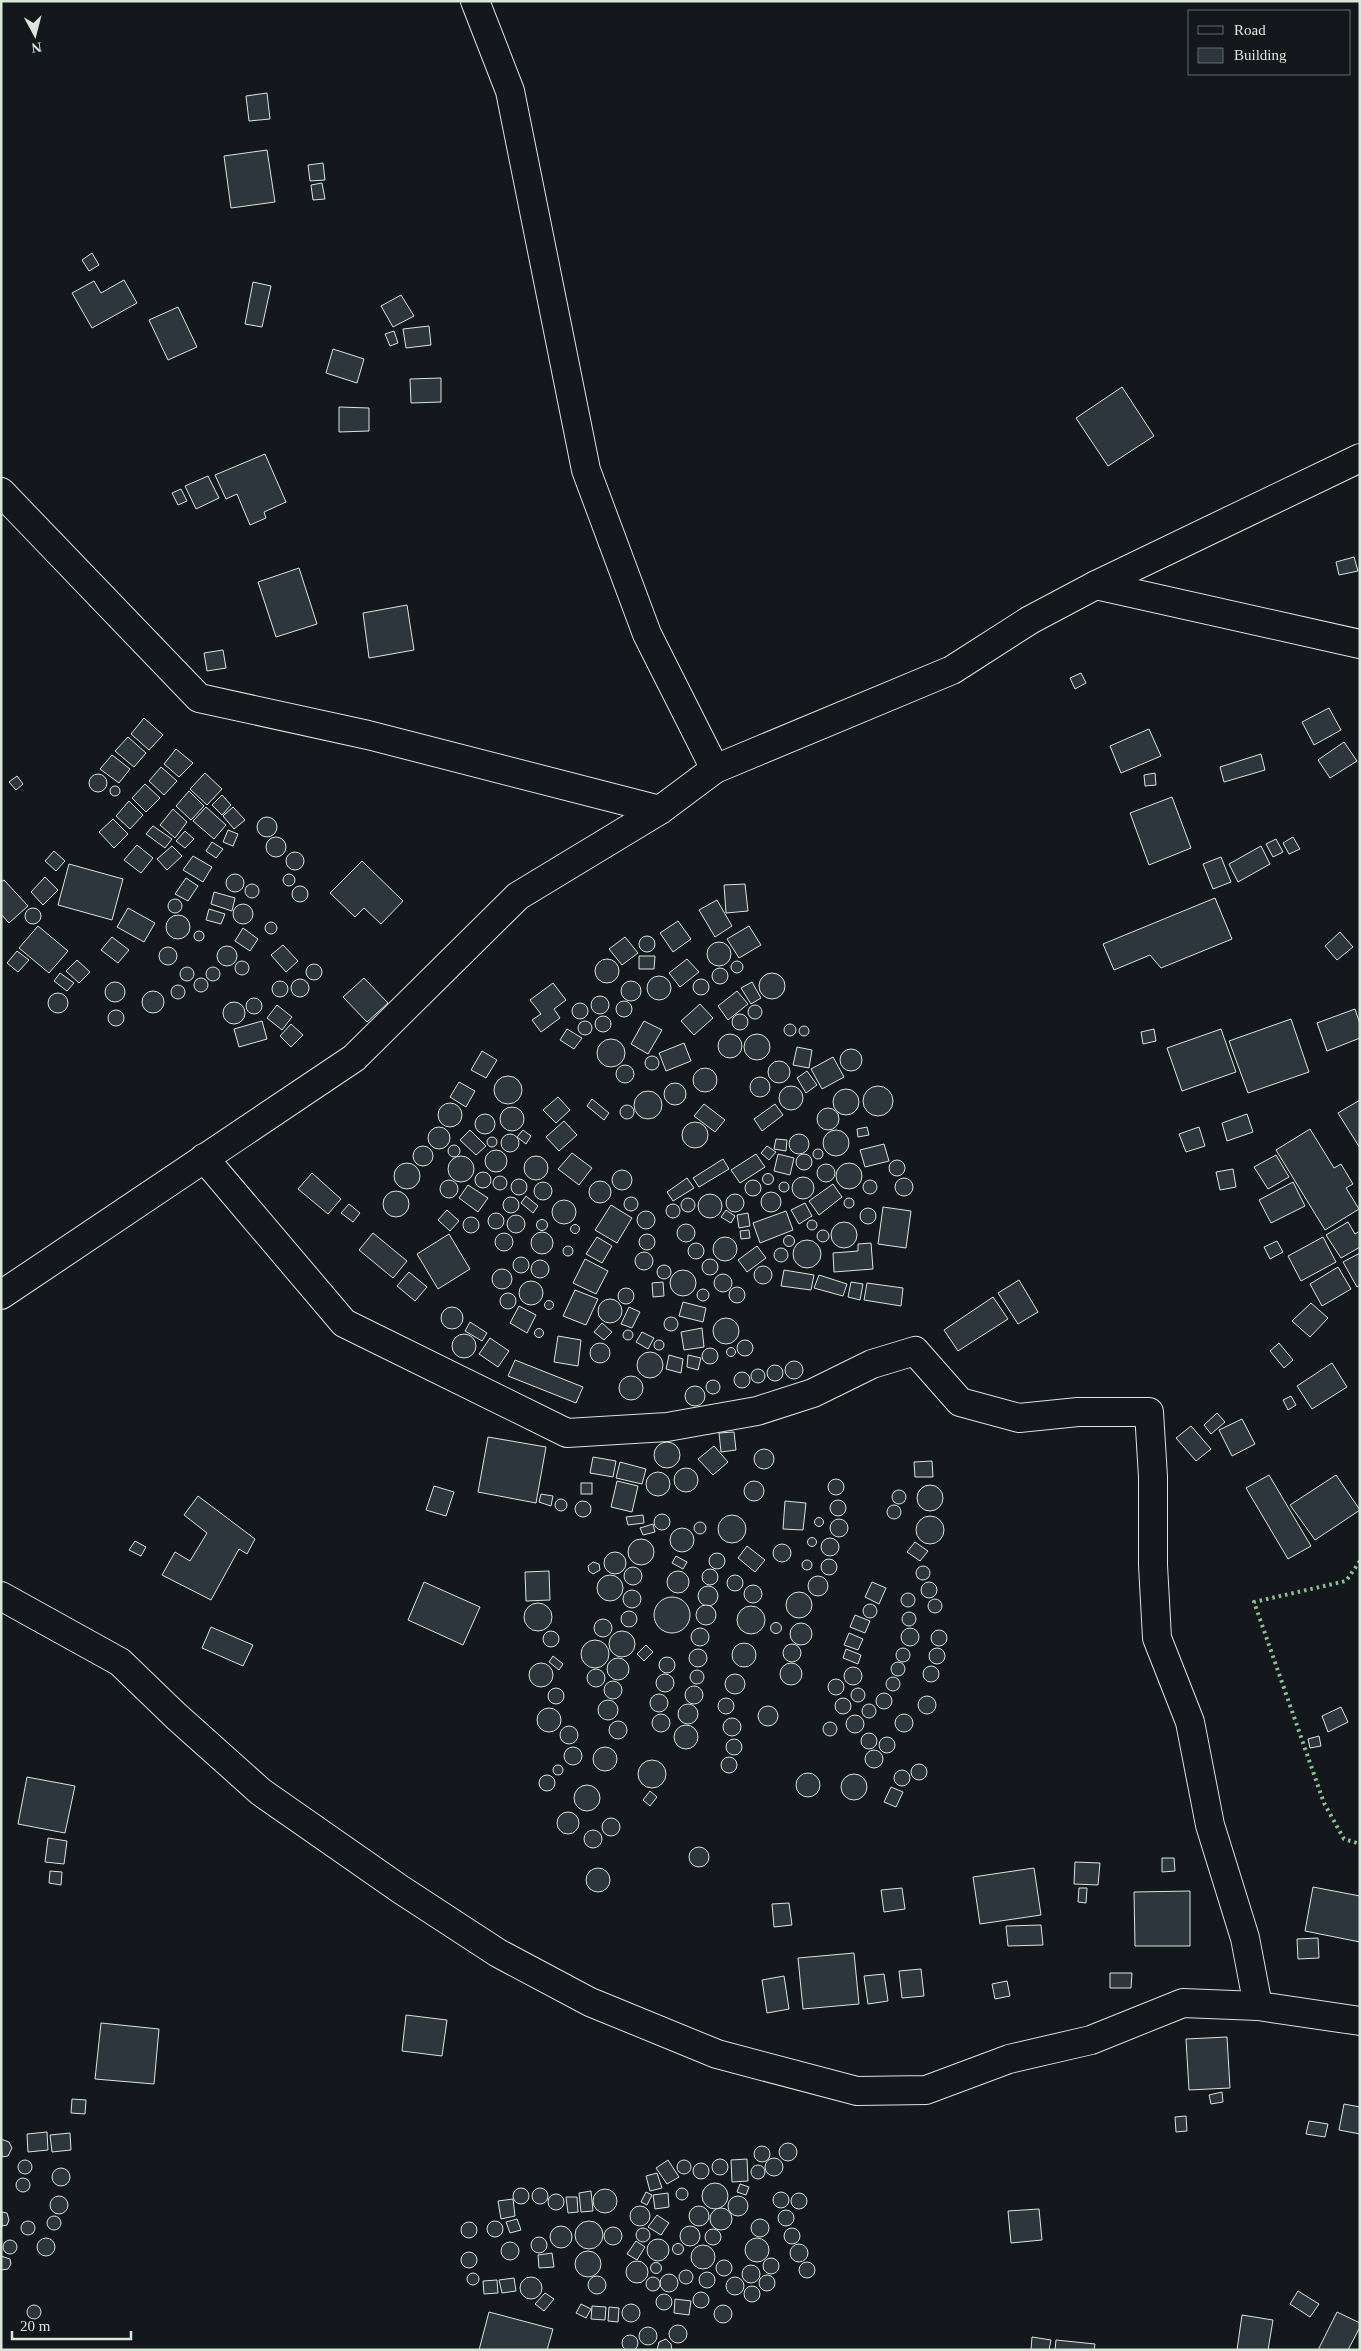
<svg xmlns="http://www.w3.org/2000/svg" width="1361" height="2351" font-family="'Times New Roman',serif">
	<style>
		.building { fill: #2c363c; stroke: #d8e6dc }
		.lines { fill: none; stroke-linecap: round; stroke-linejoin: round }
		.minor-casing { stroke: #d8e6dc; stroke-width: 30 }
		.minor { stroke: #14181c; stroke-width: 28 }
		.hedge { stroke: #8ac095; stroke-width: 4; stroke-dasharray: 2.5 4; stroke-linecap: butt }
	</style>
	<rect width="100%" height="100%" fill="#14181c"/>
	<g class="building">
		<path d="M267,93L270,119L249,121L246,96Z"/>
		<path d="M267,150L275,202L231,208L224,156Z"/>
		<path d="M323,163L325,180L310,181L308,165Z"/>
		<path d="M322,183L325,199L313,200L311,185Z"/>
		<path d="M92,253L99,265L89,271L82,260Z"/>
		<path d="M124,280L137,303L92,328L72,293L94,281L101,293Z"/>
		<path d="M253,282L271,286L262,327L245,324Z"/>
		<path d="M401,295L414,316L393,327L381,306Z"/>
		<path d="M178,307L197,347L168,360L149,320Z"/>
		<path d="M429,326L431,345L406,348L403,329Z"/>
		<path d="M394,331L398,343L390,346L385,334Z"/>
		<path d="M333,349L364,359L357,383L326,373Z"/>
		<path d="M441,378V402L411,403L410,379Z"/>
		<path d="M1122,387L1154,436L1108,466L1076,418Z"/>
		<path d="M339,407L369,408V431L339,432Z"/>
		<path d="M265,454L286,502L264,512L266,518L250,525L237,494L226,499L215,475Z"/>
		<path d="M208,476L219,498L196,509L185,486Z"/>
		<path d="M181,489L187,501L178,505L172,493Z"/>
		<path d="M1354,557L1358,571L1339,575L1336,562Z"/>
		<path d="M299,568L317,624L276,637L258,582Z"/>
		<path d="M407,605L414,650L369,658L363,613Z"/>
		<path d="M223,650L226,668L207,671L204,653Z"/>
		<path d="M1081,673L1086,683L1075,689L1070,678Z"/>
		<path d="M1329,708L1341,730L1314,745L1302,722Z"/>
		<path d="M144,718L163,735L149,750L131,734Z"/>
		<path d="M1149,729L1161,756L1121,773L1110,746Z"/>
		<path d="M128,737L146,753L134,767L115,751Z"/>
		<path d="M1344,742L1357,761L1330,778L1318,760Z"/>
		<path d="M176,749L193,763L179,777L164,764Z"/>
		<path d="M1261,754L1265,770L1224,782L1220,767Z"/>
		<path d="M112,755L130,769L119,783L100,769Z"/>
		<path d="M161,767L177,781L164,795L149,781Z"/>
		<path d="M205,773L222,789L207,805L190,789Z"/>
		<path d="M1155,773L1156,785L1145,786L1144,775Z"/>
		<circle cx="98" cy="783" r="9"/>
		<path d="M17,776L23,784L16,790L9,782Z"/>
		<path d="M145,784L160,798L146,812L132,798Z"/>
		<circle cx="115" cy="791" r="5"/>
		<path d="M189,791L204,806L191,820L176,806Z"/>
		<path d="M222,795L231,805L222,815L212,805Z"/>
		<path d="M1172,797L1191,848L1149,865L1130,813Z"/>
		<path d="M129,801L143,815L130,829L116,816Z"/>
		<path d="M206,807L226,825L214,839L193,821Z"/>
		<path d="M233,807L245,820L234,829L223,816Z"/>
		<path d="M173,809L187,822L175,838L160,825Z"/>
		<circle cx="267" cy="827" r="10"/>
		<path d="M113,819L128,834L114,848L99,832Z"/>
		<path d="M153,826L172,839L165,848L146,834Z"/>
		<path d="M228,830L238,834L233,846L223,842Z"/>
		<path d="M185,831L194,839L185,848L176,841Z"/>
		<path d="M1293,837L1300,849L1289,854L1283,843Z"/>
		<circle cx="276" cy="847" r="10"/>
		<path d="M1276,839L1283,852L1273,857L1266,844Z"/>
		<path d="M212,842L223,849L216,858L206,851Z"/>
		<path d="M137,845L153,858L141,873L124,860Z"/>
		<path d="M172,846L182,856L167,870L157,859Z"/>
		<path d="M1261,846L1270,864L1238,882L1229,864Z"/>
		<path d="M54,851L65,861L56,871L45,861Z"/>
		<circle cx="295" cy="861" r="9"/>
		<path d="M193,856L212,867L203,882L183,870Z"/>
		<path d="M1221,857L1231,882L1213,889L1203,864Z"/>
		<path d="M362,861L403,901L381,924L364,908L355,917L330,893Z"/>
		<path d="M69,864L123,879L112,920L58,905Z"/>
		<circle cx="289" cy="880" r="6"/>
		<circle cx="235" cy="883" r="9"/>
		<path d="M45,877L58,890L43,905L31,892Z"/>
		<path d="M186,878L198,886L188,901L175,894Z"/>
		<path d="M4,880L28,906L9,923L1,914V882Z"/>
		<circle cx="252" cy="891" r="7"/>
		<path d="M745,884L748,911L726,913L724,885Z"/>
		<circle cx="300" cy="894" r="8"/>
		<path d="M214,892L235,898L232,911L211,904Z"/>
		<path d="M1215,898L1232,939L1161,968L1150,955L1114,970L1103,944Z"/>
		<circle cx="175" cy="906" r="7"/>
		<path d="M717,900L732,926L715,937L699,910Z"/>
		<circle cx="243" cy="914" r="10"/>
		<path d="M128,908L155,923L144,942L117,927Z"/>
		<circle cx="33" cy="916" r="8"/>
		<path d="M209,909L225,914L221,924L206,920Z"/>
		<circle cx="178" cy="927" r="12"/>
		<path d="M678,921L691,939L673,952L660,933Z"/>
		<circle cx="271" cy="928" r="6"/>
		<path d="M38,926L68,951L49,973L19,948Z"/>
		<path d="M749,926L761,945L739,958L727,939Z"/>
		<path d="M243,928L258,939L250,951L235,941Z"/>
		<circle cx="199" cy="936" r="5"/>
		<path d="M1340,932L1353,947L1337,960L1325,946Z"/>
		<circle cx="647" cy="944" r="8"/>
		<path d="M112,937L129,950L118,963L101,950Z"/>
		<path d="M625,937L638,953L622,965L609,949Z"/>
		<circle cx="719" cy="954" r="12"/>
		<path d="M283,945L298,961L286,972L271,955Z"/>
		<circle cx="227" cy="956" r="10"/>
		<circle cx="168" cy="956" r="9"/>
		<path d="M17,951L29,960L18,972L7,963Z"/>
		<path d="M639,956H655L654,969H639Z"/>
		<circle cx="607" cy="971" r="12"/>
		<path d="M687,959L699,972L680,987L669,973Z"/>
		<path d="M77,960L90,972L79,983L66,971Z"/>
		<circle cx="737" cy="967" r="6"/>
		<circle cx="242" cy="968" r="7"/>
		<circle cx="314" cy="972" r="8"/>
		<circle cx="187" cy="974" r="7"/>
		<circle cx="213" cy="974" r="7"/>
		<circle cx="720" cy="976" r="8"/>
		<circle cx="772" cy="986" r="13"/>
		<path d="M60,973L74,983L67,991L54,981Z"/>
		<circle cx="659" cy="988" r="12"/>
		<path d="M364,978L388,1003L367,1022L343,997Z"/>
		<circle cx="201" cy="985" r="7"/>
		<circle cx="300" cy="988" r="9"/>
		<circle cx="701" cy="987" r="8"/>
		<circle cx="280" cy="989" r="8"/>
		<circle cx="631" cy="991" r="10"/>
		<path d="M752,982L761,998L751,1004L741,988Z"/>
		<circle cx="115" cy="992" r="10"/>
		<path d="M553,983L566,1000L554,1009L560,1018L541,1032L532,1020L541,1014L530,1000Z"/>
		<circle cx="178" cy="992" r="7"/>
		<circle cx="153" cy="1002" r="11"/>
		<path d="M737,991L748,1004L728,1020L718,1006Z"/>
		<circle cx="58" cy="1003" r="10"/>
		<circle cx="600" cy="1005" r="9"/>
		<circle cx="254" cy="1006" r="8"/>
		<circle cx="624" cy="1009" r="8"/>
		<circle cx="234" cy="1013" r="11"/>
		<circle cx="580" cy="1011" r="8"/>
		<path d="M700,1004L713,1018L694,1035L681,1021Z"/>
		<circle cx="755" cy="1012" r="7"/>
		<path d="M277,1005L292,1017L282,1030L267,1018Z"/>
		<path d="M1355,1009L1360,1024V1038L1327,1051L1317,1023Z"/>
		<circle cx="116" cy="1018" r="8"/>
		<circle cx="740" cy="1022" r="8"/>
		<circle cx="603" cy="1024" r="8"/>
		<path d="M1291,1019L1309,1072L1248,1093L1229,1041Z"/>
		<circle cx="585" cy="1028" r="7"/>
		<path d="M262,1021L267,1039L239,1047L234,1029Z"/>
		<path d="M644,1021L662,1030L648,1054L631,1044Z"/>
		<path d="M291,1024L303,1035L291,1047L280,1036Z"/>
		<circle cx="790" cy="1030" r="6"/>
		<circle cx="804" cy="1031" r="5"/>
		<path d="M567,1029L582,1038L574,1049L560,1040Z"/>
		<path d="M1154,1029L1156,1041L1143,1044L1141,1032Z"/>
		<path d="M1221,1029L1236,1072L1182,1091L1167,1048Z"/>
		<circle cx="730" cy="1046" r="12"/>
		<circle cx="757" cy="1047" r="13"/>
		<circle cx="611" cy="1053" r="14"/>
		<path d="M684,1043L691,1061L666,1071L659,1053Z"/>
		<path d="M797,1047L812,1050L809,1068L793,1065Z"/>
		<circle cx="851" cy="1060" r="11"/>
		<path d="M482,1051L497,1060L486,1078L471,1070Z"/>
		<circle cx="652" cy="1063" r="7"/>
		<path d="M833,1057L844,1077L822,1089L811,1069Z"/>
		<circle cx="779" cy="1072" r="11"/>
		<circle cx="625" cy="1074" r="9"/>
		<circle cx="705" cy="1080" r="12"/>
		<path d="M807,1071L817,1085L806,1093L797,1078Z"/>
		<circle cx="508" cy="1090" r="14"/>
		<circle cx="760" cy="1087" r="10"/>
		<path d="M459,1082L475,1091L466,1107L450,1097Z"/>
		<circle cx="675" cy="1094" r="11"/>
		<circle cx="791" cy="1098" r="12"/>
		<circle cx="878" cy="1101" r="15"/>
		<circle cx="846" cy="1102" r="13"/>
		<circle cx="648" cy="1105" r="14"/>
		<path d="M558,1097L570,1110L556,1123L543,1110Z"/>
		<path d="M592,1099L609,1113L604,1120L587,1106Z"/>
		<path d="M1360,1100V1148L1338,1113Z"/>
		<circle cx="450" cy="1115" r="12"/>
		<path d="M704,1104L725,1120L715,1132L694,1116Z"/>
		<path d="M775,1104L783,1115L762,1131L754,1119Z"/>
		<circle cx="627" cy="1112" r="7"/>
		<circle cx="512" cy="1119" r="12"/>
		<circle cx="828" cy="1119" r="11"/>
		<circle cx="485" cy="1124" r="10"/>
		<path d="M1247,1114L1253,1132L1227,1141L1222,1123Z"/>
		<path d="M564,1121L577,1135L559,1151L546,1137Z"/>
		<circle cx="695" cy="1135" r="13"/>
		<circle cx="439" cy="1138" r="11"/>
		<path d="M867,1127L869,1135L858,1137L857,1129Z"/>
		<path d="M1199,1127L1205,1146L1186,1152L1179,1134Z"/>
		<path d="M1310,1129L1334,1168L1341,1164L1353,1184L1346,1188L1359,1209L1325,1230L1276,1150Z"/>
		<path d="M470,1130L486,1146L476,1155L460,1140Z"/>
		<path d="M523,1130L531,1136L526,1144L517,1137Z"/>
		<circle cx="836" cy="1143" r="13"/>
		<circle cx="799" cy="1144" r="10"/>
		<circle cx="510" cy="1143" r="9"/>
		<circle cx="492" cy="1142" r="5"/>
		<path d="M776,1139L787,1140L786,1151L774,1149Z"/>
		<path d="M884,1144L889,1161L865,1167L860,1150Z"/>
		<circle cx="454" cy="1151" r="6"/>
		<path d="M767,1146L776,1152L769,1160L761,1153Z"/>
		<circle cx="423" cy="1156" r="10"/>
		<circle cx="818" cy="1154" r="5"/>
		<circle cx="496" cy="1161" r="11"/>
		<path d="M572,1153L592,1168L579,1185L558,1169Z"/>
		<path d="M756,1154L765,1167L740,1183L731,1170Z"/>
		<path d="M778,1154L794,1158L790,1175L774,1171Z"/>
		<circle cx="804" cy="1162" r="8"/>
		<path d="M1276,1155L1289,1177L1268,1189L1254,1167Z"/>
		<circle cx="461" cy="1169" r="13"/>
		<circle cx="536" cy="1168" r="12"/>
		<path d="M723,1159L729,1169L699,1187L693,1178Z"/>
		<circle cx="897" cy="1168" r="8"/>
		<circle cx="407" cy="1176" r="13"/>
		<circle cx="849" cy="1176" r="13"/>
		<circle cx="826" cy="1173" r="9"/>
		<path d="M1233,1169L1236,1187L1220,1190L1216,1172Z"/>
		<circle cx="622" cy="1180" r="10"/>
		<circle cx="483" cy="1180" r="8"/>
		<path d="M312,1173L341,1199L328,1214L298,1189Z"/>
		<circle cx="768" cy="1179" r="5.5"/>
		<circle cx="500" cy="1183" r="7"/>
		<circle cx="803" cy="1188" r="11"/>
		<path d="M687,1178L694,1188L673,1201L667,1192Z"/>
		<circle cx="904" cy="1187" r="9"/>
		<circle cx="519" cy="1187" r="8"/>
		<circle cx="870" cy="1187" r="7"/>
		<circle cx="449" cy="1189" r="9"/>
		<circle cx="753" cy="1188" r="8"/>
		<circle cx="600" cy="1192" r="11"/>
		<circle cx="543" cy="1191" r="9"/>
		<circle cx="784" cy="1187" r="5"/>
		<path d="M1293,1182L1305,1206L1271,1223L1259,1200Z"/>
		<path d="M833,1184L842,1197L819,1215L809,1201Z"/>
		<path d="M468,1185L488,1198L478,1212L459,1198Z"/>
		<circle cx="396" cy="1204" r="13"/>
		<circle cx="771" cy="1202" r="10"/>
		<circle cx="735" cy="1203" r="9"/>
		<circle cx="710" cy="1206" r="12"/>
		<path d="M526,1196L538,1206L533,1213L521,1203Z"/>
		<circle cx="511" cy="1205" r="8"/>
		<circle cx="631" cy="1204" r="7"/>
		<circle cx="688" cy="1205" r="7"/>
		<circle cx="849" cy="1203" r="5"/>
		<circle cx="564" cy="1212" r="12"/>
		<path d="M805,1203L812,1216L799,1224L791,1210Z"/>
		<circle cx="673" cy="1211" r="7"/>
		<path d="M349,1204L360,1213L353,1222L341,1213Z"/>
		<path d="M611,1205L632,1218L617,1243L595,1230Z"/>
		<path d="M883,1207L911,1211L906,1248L878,1244Z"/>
		<circle cx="868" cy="1216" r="8"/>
		<path d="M447,1210L459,1221L450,1231L438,1220Z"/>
		<path d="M726,1210L735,1216L731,1223L721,1217Z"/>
		<path d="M786,1211L793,1230L760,1243L753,1223Z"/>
		<circle cx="646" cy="1220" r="9"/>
		<circle cx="496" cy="1221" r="8"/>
		<path d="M748,1213L750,1226L739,1228L737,1215Z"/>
		<circle cx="516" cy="1224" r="9"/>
		<circle cx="471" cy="1225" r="8"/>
		<circle cx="542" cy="1225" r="5.5"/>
		<circle cx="812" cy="1225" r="5"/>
		<path d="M1348,1222L1355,1234L1360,1231V1247L1341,1258L1326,1235Z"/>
		<circle cx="844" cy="1235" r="13"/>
		<circle cx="686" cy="1233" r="9"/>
		<circle cx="575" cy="1229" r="4.5"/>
		<path d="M749,1230L750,1238L741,1239L740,1231Z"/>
		<circle cx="823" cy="1236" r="6"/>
		<circle cx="542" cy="1243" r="11"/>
		<path d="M373,1233L407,1261L393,1278L359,1250Z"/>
		<circle cx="504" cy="1242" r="9"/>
		<circle cx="647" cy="1242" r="8"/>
		<path d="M449,1234L470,1269L438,1289L417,1254Z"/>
		<circle cx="789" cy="1241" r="5.5"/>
		<path d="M597,1237L612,1246L602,1263L586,1254Z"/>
		<path d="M1323,1237L1336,1262L1301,1281L1288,1256Z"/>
		<circle cx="725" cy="1249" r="12"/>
		<circle cx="807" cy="1254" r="14"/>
		<path d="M1277,1241L1283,1252L1270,1259L1264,1247Z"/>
		<circle cx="696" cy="1251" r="8"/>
		<path d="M871,1243L873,1269L834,1272L833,1253L858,1251V1244Z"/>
		<path d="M757,1246L766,1258L747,1272L738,1260Z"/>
		<circle cx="568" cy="1251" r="5"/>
		<circle cx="781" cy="1255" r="7"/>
		<circle cx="644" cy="1261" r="9"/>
		<path d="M1360,1253V1285L1357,1287L1343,1262Z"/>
		<circle cx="521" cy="1265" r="8"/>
		<circle cx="710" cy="1267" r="8"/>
		<path d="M585,1259L608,1271L596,1294L573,1283Z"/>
		<circle cx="540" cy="1269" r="9"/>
		<circle cx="664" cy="1272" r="7"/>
		<circle cx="763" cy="1275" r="9"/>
		<path d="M1338,1267L1351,1289L1322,1306L1310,1284Z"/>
		<circle cx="502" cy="1279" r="10"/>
		<path d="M784,1270L814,1275L811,1290L781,1286Z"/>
		<circle cx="683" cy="1283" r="13"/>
		<path d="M409,1272L427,1287L415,1301L397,1286Z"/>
		<circle cx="723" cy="1283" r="9"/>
		<path d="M819,1275L847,1284L843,1296L814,1288Z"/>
		<path d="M1019,1280L1038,1312L1018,1324L998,1293Z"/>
		<circle cx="531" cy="1293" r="12"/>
		<path d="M663,1282L664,1296L653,1297L652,1283Z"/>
		<path d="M851,1282L863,1284L860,1300L848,1297Z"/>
		<path d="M867,1283L903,1288L901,1306L864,1300Z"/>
		<circle cx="737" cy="1295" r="8"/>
		<circle cx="626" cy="1296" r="8"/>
		<circle cx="703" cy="1295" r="6"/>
		<path d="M575,1290L598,1299L586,1325L563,1316Z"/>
		<circle cx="508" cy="1301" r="8"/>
		<path d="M993,1297L1008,1319L958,1351L944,1330Z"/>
		<circle cx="610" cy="1311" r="12"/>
		<circle cx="549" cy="1305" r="4.5"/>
		<path d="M683,1302L706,1308L703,1322L679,1316Z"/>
		<path d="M1311,1303L1328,1318L1310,1337L1292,1321Z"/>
		<path d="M519,1306L536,1315L527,1333L510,1323Z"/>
		<circle cx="452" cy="1318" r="11"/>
		<path d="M629,1307L640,1312L632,1328L621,1324Z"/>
		<circle cx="671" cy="1324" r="7"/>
		<circle cx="726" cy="1331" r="13"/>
		<path d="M470,1322L487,1333L482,1341L465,1331Z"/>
		<path d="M602,1323L612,1332L604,1340L594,1332Z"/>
		<path d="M702,1328L704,1347L684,1350L681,1332Z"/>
		<circle cx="539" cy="1333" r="4.5"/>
		<circle cx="628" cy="1335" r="5"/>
		<path d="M642,1332L654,1338L648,1349L636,1342Z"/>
		<circle cx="464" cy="1346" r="12"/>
		<path d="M558,1336L581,1340L578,1366L554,1362Z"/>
		<path d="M490,1338L509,1351L498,1367L479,1354Z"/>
		<circle cx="745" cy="1348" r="8"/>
		<circle cx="659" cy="1345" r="5"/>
		<path d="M1279,1343L1293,1360L1284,1368L1270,1351Z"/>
		<circle cx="600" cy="1353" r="10"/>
		<circle cx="731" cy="1352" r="4.5"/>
		<circle cx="710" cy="1356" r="8"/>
		<circle cx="650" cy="1365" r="13"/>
		<path d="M669,1355L683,1359L681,1373L666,1369Z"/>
		<path d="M688,1355L701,1358L698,1370L687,1367Z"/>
		<path d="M515,1360L583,1387L576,1403L508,1376Z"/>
		<circle cx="794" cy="1370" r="9"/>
		<path d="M1332,1363L1347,1387L1312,1409L1297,1386Z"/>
		<circle cx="775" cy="1373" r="8"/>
		<circle cx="758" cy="1376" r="7"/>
		<circle cx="742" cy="1380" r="8"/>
		<circle cx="631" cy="1388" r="12"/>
		<circle cx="713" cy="1387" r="7"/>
		<circle cx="695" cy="1396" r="10"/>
		<path d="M1291,1396L1296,1405L1288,1410L1283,1400Z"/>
		<path d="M1217,1413L1225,1422L1211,1434L1204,1425Z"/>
		<path d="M1242,1419L1255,1444L1232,1456L1219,1430Z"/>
		<path d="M1191,1426L1211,1449L1196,1461L1176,1438Z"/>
		<path d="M734,1432L736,1450L721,1452L719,1433Z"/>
		<path d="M488,1437L546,1447L536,1503L478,1492Z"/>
		<circle cx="667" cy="1455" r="13"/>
		<path d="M714,1446L728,1462L713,1475L698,1459Z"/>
		<circle cx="764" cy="1459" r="10"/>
		<path d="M593,1457L616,1461L613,1477L590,1473Z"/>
		<path d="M932,1461L933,1477H915L914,1462Z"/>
		<path d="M620,1462L646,1469L642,1484L616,1478Z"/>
		<circle cx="686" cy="1480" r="12"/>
		<circle cx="658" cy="1484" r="12"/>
		<path d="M1269,1475L1311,1546L1288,1559L1246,1488Z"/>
		<path d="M1336,1475L1360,1510L1315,1540L1290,1505Z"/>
		<circle cx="836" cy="1487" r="8"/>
		<circle cx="754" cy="1491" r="10"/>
		<path d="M617,1481L638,1486L632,1512L611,1507Z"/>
		<rect x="581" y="1483" width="11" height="11"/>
		<circle cx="930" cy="1498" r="13"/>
		<path d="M434,1486L454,1492L446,1516L426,1510Z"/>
		<circle cx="899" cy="1497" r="7"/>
		<path d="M541,1494L553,1496L551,1506L539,1502Z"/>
		<path d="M198,1496L255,1539L247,1554L239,1549L211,1600L162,1575L175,1552L190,1561L207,1533L184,1515Z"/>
		<circle cx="561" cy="1505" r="6"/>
		<circle cx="838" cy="1508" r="8"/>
		<path d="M785,1501L806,1503L803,1530L783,1529Z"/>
		<circle cx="583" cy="1509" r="8"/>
		<circle cx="894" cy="1512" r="7"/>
		<circle cx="662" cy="1522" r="8"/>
		<path d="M643,1515L644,1523L628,1525L626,1517Z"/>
		<circle cx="732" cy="1529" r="14"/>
		<circle cx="930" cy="1530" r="14"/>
		<circle cx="819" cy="1522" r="4.5"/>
		<circle cx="839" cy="1528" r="9"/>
		<circle cx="700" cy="1528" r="6"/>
		<path d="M653,1524L655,1532L643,1535L640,1528Z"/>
		<circle cx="682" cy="1540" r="12"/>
		<circle cx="812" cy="1542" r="4.5"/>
		<circle cx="830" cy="1547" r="9"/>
		<circle cx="641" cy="1552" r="13"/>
		<path d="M135,1541L146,1547L141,1556L129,1550Z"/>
		<path d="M915,1542L928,1551L920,1561L907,1552Z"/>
		<circle cx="782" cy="1553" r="9"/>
		<path d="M747,1546L765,1560L755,1572L738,1558Z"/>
		<circle cx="615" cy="1563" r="11"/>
		<circle cx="717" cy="1561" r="8"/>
		<path d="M676,1556L687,1562L683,1569L672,1563Z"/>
		<circle cx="829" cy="1567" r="8"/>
		<circle cx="807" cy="1565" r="5"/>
		<path d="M593,1562L599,1564L600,1570L593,1574L589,1571L588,1566Z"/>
		<circle cx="923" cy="1573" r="7"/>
		<circle cx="633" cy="1576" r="9"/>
		<circle cx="710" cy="1577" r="8"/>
		<circle cx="678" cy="1582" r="11"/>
		<path d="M549,1571L550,1600L526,1601L525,1572Z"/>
		<circle cx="735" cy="1583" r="8"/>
		<circle cx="610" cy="1588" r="13"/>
		<circle cx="818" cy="1586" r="10"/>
		<circle cx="929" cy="1590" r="8"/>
		<path d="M424,1582L480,1607L463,1645L408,1620Z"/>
		<path d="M872,1582L886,1588L879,1604L865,1597Z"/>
		<circle cx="753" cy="1594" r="9"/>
		<circle cx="708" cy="1596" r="10"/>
		<circle cx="632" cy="1599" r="9"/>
		<circle cx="799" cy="1605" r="13"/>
		<circle cx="908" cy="1600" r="7"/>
		<circle cx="672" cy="1615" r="18"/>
		<circle cx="935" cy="1606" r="7"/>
		<circle cx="538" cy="1617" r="14"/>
		<circle cx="870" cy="1611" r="7"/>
		<circle cx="706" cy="1615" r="10"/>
		<circle cx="751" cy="1620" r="14"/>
		<circle cx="629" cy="1619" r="8"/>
		<circle cx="909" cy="1619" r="7"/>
		<path d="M855,1615L870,1621L865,1633L850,1627Z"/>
		<circle cx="603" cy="1628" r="9"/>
		<circle cx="776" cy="1628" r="5.5"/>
		<circle cx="801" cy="1634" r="11"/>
		<path d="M211,1627L253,1645L243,1666L202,1648Z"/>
		<circle cx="700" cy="1637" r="9"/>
		<circle cx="910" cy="1637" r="9"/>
		<circle cx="939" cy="1638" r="8"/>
		<circle cx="551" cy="1639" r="8"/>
		<circle cx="622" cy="1644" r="13"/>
		<path d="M849,1633L863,1639L858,1650L844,1645Z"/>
		<circle cx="595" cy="1654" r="14"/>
		<circle cx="744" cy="1655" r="12"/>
		<circle cx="792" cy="1653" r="9"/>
		<path d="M646,1645L653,1652L644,1661L637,1654Z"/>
		<circle cx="903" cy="1655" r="7"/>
		<circle cx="937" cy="1656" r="8"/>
		<circle cx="698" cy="1658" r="9"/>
		<path d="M846,1649L861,1655L858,1664L843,1658Z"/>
		<path d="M553,1656L563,1664L559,1670L549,1662Z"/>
		<circle cx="667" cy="1665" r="8"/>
		<circle cx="618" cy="1669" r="11"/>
		<circle cx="898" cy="1669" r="7"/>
		<circle cx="541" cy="1675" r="12"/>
		<circle cx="791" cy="1674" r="11"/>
		<circle cx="931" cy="1674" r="8"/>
		<circle cx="853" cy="1676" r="9"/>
		<circle cx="596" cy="1678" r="9"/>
		<circle cx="697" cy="1677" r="7"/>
		<circle cx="735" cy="1684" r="10"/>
		<circle cx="665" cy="1683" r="9"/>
		<circle cx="893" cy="1684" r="7"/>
		<circle cx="836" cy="1687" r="8"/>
		<circle cx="613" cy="1690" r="9"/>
		<circle cx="694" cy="1695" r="9"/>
		<circle cx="858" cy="1695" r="7"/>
		<circle cx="556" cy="1696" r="8"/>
		<circle cx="884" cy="1701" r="8"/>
		<circle cx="659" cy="1703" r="9"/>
		<circle cx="927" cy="1705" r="9"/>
		<circle cx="726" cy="1706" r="8"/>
		<circle cx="843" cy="1706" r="8"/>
		<circle cx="608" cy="1710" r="10"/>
		<circle cx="688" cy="1714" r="10"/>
		<circle cx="869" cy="1711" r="7"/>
		<circle cx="768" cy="1716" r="10"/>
		<path d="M1341,1707L1348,1722L1328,1732L1322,1716Z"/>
		<circle cx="549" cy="1720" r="12"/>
		<circle cx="661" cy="1723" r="9"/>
		<circle cx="904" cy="1723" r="9"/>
		<circle cx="855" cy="1724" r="9"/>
		<circle cx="732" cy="1727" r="9"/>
		<circle cx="618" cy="1730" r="9"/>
		<circle cx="830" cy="1729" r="7"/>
		<circle cx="686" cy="1737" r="12"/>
		<circle cx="569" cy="1735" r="9"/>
		<circle cx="869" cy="1741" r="8"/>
		<path d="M1319,1736L1321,1746L1310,1748L1308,1739Z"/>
		<circle cx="887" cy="1745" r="8"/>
		<circle cx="734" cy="1747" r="8"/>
		<circle cx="573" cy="1756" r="9"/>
		<circle cx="605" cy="1759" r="12"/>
		<circle cx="874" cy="1759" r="9"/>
		<circle cx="729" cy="1765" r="8"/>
		<circle cx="652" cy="1774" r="14"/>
		<circle cx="919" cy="1772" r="8"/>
		<circle cx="558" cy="1770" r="5"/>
		<circle cx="902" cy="1778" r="8"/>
		<circle cx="808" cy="1785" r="12"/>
		<circle cx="854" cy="1787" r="13"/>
		<circle cx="547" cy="1783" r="8"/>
		<path d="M27,1777L75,1786L65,1833L18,1824Z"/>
		<circle cx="587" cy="1798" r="13"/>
		<path d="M891,1787L903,1792L896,1807L884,1802Z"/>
		<path d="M650,1791L657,1797L650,1806L643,1800Z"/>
		<circle cx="568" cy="1823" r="11"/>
		<circle cx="611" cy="1827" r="9"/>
		<circle cx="593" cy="1839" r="9"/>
		<path d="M48,1838L67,1841L64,1864L45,1862Z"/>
		<circle cx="699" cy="1857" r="10"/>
		<path d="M1162,1858H1174L1175,1871L1162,1872Z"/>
		<path d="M1075,1862L1100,1863L1098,1885L1074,1884Z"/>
		<circle cx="598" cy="1880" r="12"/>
		<path d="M1034,1868L1041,1915L980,1924L973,1877Z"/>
		<path d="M50,1871L62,1872L61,1885L49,1883Z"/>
		<path d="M1313,1887L1360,1896V1942L1305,1931Z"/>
		<path d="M902,1888L905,1909L884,1912L881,1890Z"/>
		<path d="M1079,1888H1087L1086,1903L1078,1902Z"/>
		<path d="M1190,1891V1946H1135L1134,1892Z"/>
		<path d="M789,1903L792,1925L774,1927L772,1904Z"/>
		<path d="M1041,1925L1043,1945L1008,1946L1006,1926Z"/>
		<path d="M1318,1938L1319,1958L1298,1959L1297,1939Z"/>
		<path d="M854,1953L859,2004L803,2009L798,1958Z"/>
		<path d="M921,1969L924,1996L902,1998L899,1971Z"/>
		<path d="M1110,1973H1132L1131,1988H1110Z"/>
		<path d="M884,1974L888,2001L868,2004L864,1976Z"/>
		<path d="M784,1976L789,2009L767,2013L762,1980Z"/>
		<path d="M1007,1981L1010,1996L995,1999L992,1984Z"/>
		<path d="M406,2015L447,2020L442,2056L402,2051Z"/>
		<path d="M101,2023L159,2029L154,2084L95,2079Z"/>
		<path d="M1227,2037L1230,2088L1189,2090L1186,2039Z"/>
		<path d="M1222,2092L1223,2102L1211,2104L1209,2095Z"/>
		<path d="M72,2099L86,2100L85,2114L71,2113Z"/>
		<path d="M1344,2104L1360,2107V2134L1339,2130Z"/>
		<path d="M1186,2116L1187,2131L1176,2132L1175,2117Z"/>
		<path d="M1309,2121L1328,2124L1325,2137L1306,2134Z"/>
		<path d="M47,2132L48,2150L28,2152L27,2134Z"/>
		<path d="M70,2133L71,2150L52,2152L50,2135Z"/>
		<path d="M1,2139L9,2142L12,2148L8,2156L2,2157Z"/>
		<circle cx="788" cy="2152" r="9"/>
		<circle cx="762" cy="2154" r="8"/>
		<circle cx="774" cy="2167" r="9"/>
		<path d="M747,2159L748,2181L732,2182L731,2160Z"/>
		<circle cx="720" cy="2167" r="8"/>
		<circle cx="684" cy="2167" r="7"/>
		<circle cx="25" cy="2167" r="7"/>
		<path d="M668,2160L679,2177L667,2184L656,2168Z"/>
		<circle cx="701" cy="2171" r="8"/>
		<circle cx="758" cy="2172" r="7"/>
		<circle cx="61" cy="2177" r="9"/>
		<path d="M657,2173L662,2188L650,2191L646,2176Z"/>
		<circle cx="23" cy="2185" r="7"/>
		<circle cx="715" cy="2196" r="13"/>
		<path d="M740,2184L749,2187L746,2195L737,2192Z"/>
		<circle cx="521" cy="2196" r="8"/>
		<circle cx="540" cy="2196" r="8"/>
		<circle cx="682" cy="2194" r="6"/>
		<circle cx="605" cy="2201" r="12"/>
		<path d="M591,2191L593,2211L581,2212L579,2193Z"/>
		<path d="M646,2192L652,2195L647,2205L641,2202Z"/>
		<circle cx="781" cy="2200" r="8"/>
		<path d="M668,2193L669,2207L655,2209L653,2195Z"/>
		<circle cx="799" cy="2201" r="8"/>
		<circle cx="556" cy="2202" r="8"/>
		<circle cx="738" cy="2206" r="10"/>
		<circle cx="59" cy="2205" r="9"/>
		<path d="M566,2197H577L578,2212L568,2213Z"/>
		<path d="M513,2199L515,2216L501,2219L498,2201Z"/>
		<circle cx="699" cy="2216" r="10"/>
		<circle cx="640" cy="2216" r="10"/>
		<circle cx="721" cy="2219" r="11"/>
		<path d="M1039,2209L1042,2240L1011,2243L1008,2211Z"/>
		<circle cx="786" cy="2218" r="8"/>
		<path d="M2,2212L7,2213L9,2220L7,2225L2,2226Z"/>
		<path d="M657,2215L669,2223L661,2235L648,2227Z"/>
		<circle cx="54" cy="2223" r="7"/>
		<path d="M517,2219L521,2230L510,2233L506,2222Z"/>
		<circle cx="760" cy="2228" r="9"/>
		<circle cx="495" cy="2229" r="8"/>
		<circle cx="28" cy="2228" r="7"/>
		<circle cx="589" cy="2235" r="14"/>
		<circle cx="469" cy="2230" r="8"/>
		<circle cx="561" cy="2237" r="11"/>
		<circle cx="690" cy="2236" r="10"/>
		<circle cx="613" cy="2236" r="9"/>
		<circle cx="792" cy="2236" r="8"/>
		<circle cx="643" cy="2235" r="7"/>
		<circle cx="713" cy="2237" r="8"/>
		<circle cx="539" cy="2245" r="8"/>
		<circle cx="46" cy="2247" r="9"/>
		<circle cx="757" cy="2250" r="12"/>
		<circle cx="658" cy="2250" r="11"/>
		<circle cx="10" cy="2247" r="7"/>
		<path d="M636,2241L645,2247L637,2260L627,2254Z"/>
		<circle cx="510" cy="2251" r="9"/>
		<circle cx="678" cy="2249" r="5.5"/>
		<circle cx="799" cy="2253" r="9"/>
		<circle cx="703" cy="2257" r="12"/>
		<circle cx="588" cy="2264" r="13"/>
		<circle cx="469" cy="2260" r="8"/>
		<path d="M552,2253L554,2267L539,2268L538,2255Z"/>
		<path d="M1,2256L10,2259L11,2264L8,2269L1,2270Z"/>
		<circle cx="771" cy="2266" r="8"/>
		<circle cx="724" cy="2268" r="8"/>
		<circle cx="637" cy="2272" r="11"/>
		<circle cx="807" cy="2270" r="8"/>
		<circle cx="656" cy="2268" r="5.5"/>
		<circle cx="751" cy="2274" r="9"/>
		<circle cx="686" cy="2277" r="7"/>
		<circle cx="707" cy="2280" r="8"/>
		<circle cx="473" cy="2279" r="6"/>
		<circle cx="669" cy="2283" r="9"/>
		<circle cx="767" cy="2283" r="8"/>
		<circle cx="597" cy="2285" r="9"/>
		<circle cx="531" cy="2288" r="11"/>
		<circle cx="653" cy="2284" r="7"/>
		<circle cx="735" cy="2286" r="9"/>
		<path d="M514,2278L516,2291L502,2293L499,2280Z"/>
		<path d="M497,2280L498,2293L484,2294L483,2281Z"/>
		<circle cx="752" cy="2294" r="8"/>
		<path d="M1298,2291L1319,2304L1310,2317L1290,2304Z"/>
		<circle cx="701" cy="2300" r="8"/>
		<path d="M545,2293L554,2299L544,2311L535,2304Z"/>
		<circle cx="664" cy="2302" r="8"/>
		<path d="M675,2299L691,2301L689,2315L674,2313Z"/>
		<path d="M581,2304L591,2309L586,2318L576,2313Z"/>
		<circle cx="631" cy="2313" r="9"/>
		<circle cx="34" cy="2312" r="7"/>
		<circle cx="723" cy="2314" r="9"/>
		<path d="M592,2306L606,2307L605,2320L591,2319Z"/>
		<path d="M609,2307L619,2308L618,2322L608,2321Z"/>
		<path d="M489,2312L553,2329L547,2350H479Z"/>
		<path d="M1337,2312L1360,2323V2327L1348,2350H1318Z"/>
		<path d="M1242,2315L1273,2320L1268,2350H1237Z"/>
		<circle cx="678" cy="2334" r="9"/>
		<circle cx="648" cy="2336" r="9"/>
		<circle cx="630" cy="2343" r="8"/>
		<path d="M1032,2337L1051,2340L1049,2350H1031Z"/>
		<path d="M666,2339L671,2344L672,2350H657L659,2342Z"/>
		<path d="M1056,2340L1095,2344L1094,2350H1055Z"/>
	</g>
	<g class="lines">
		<g class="minor-casing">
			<g id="minor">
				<path d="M475,1L510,91L586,470L647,634L715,769"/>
				<path d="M1,492L199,698L368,735L660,810"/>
				<path d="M1096,585L1360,644"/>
				<path d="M204,1158L344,1323L567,1433L667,1427L757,1411L813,1393L872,1364L915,1351L960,1402L1019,1418L1078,1412H1149L1153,1477V1565L1157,1638L1190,1722L1210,1825L1245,1938L1258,2006"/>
				<path d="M1,1295L354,1058L518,896L660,810L715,769L952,670L1030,620L1096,585L1360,458"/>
				<path d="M1,1596L120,1662L176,1716L261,1792L400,1889L498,1953L590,2002L717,2054L857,2091L926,2090L1009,2059L1091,2040L1183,2003L1258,2006L1360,2021"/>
			</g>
		</g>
		<use href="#minor" class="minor"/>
		<path class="hedge" d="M1360,1561L1346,1581L1254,1602L1324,1803L1344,1839L1360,1844"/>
	</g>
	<rect width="1361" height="2351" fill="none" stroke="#d8e6dc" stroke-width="5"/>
	<rect x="1188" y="10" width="162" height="65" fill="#14181c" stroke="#626a69"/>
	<rect x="1198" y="26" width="25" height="8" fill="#14181c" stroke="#626a69"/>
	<text x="1234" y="35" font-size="15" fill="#d8e6dc">Road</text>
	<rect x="1198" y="48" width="25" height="15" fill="#2c363c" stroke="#626a69"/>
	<text x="1234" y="60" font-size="15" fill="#d8e6dc">Building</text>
	<g transform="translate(35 35) rotate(173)" stroke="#14181c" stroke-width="4" paint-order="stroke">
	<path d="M0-4L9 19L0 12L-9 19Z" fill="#d8e6dc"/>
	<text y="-8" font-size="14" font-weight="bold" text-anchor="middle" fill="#d8e6dc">N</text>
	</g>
	<path d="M12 2331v8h119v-8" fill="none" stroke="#d8e6dc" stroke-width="2.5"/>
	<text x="20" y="2331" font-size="15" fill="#d8e6dc" stroke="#14181c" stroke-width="4" paint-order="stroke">20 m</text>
</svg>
